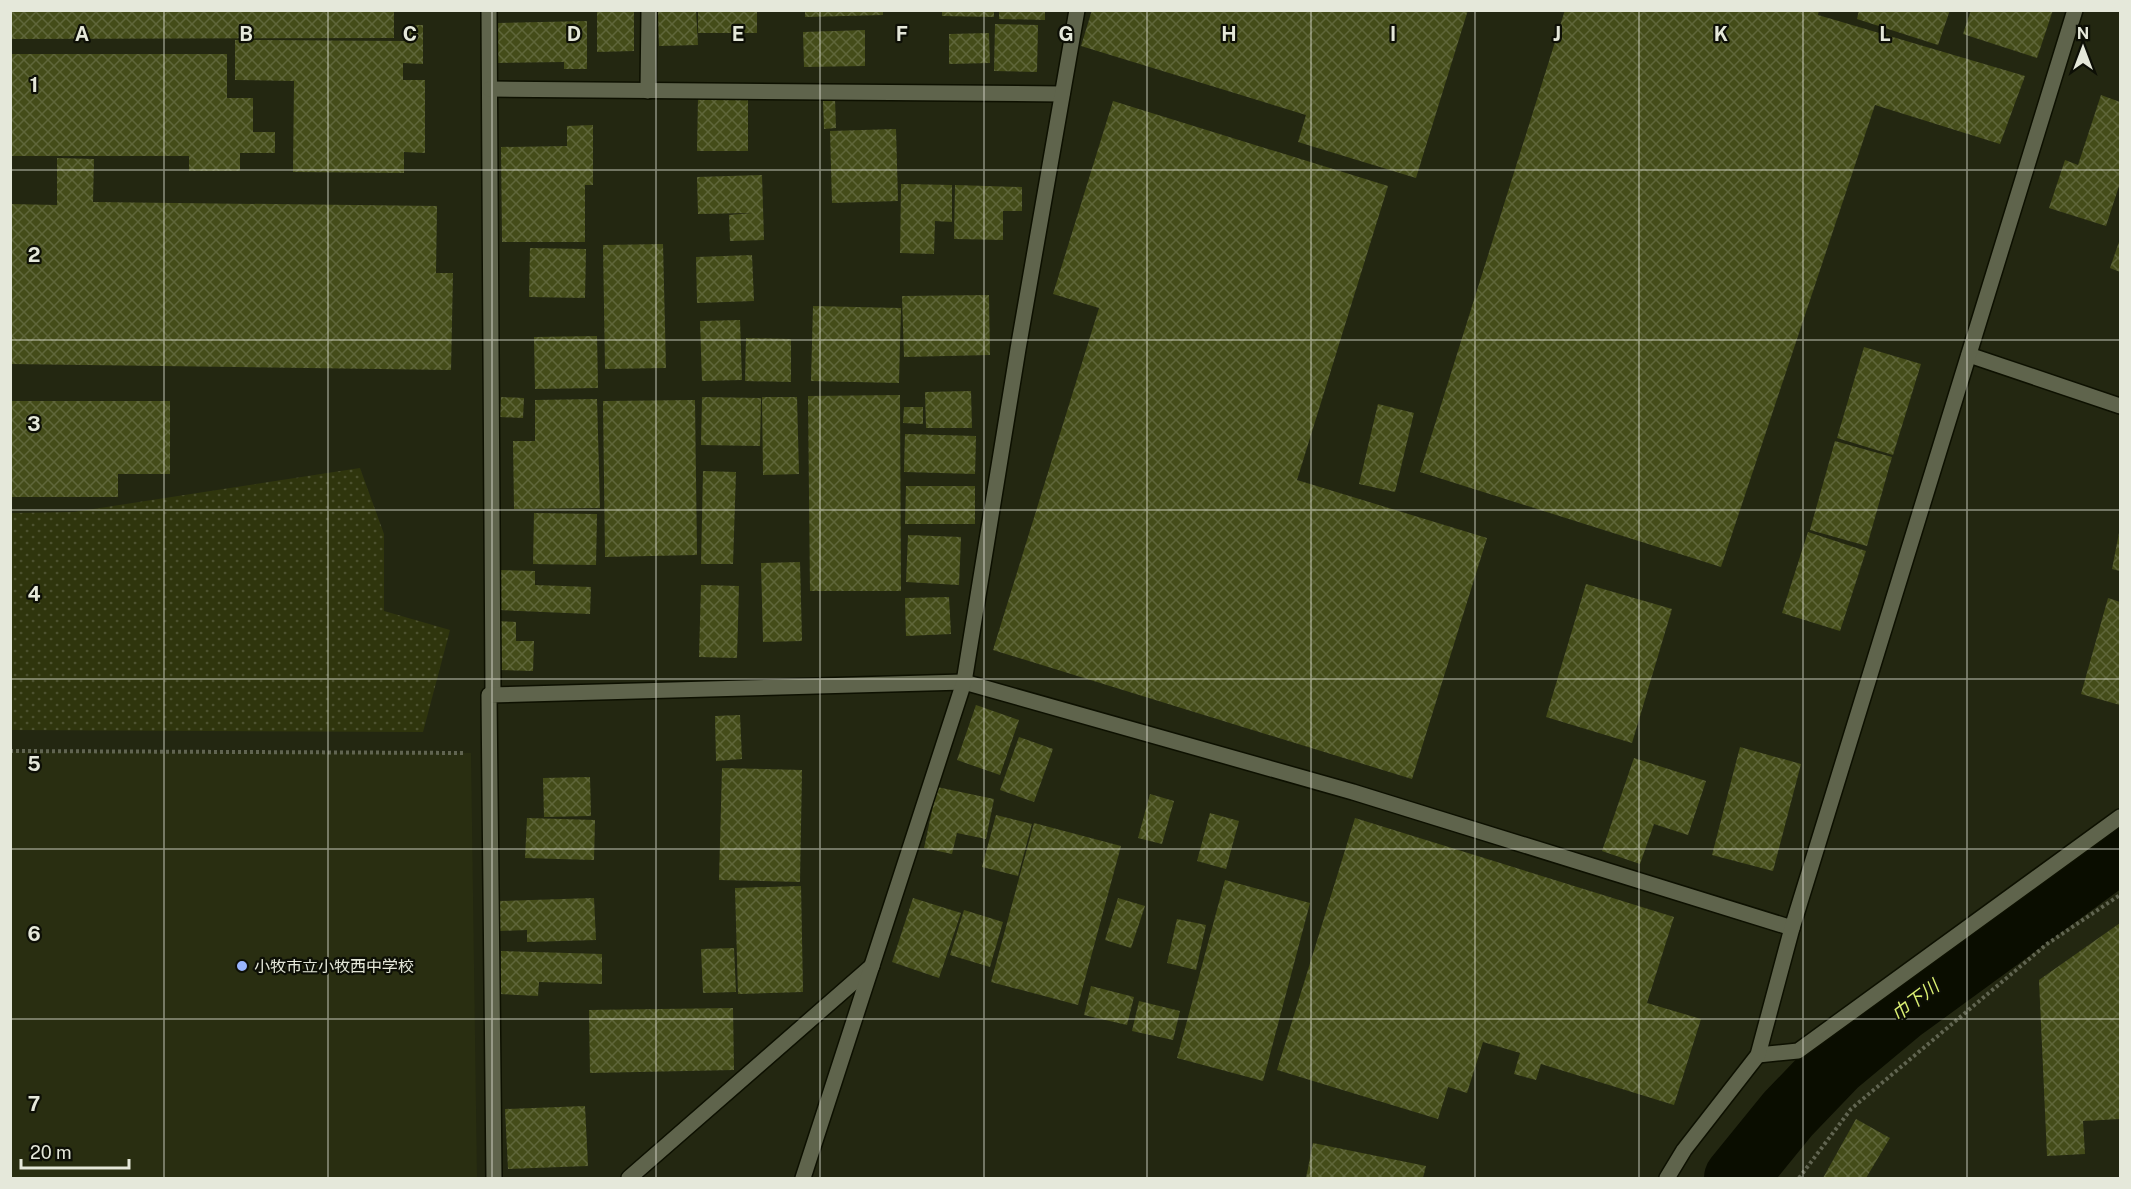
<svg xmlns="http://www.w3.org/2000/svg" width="2131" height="1189" font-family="'Public Sans','Noto Sans JP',sans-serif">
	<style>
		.built { fill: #292e11 }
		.grass { fill: url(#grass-dots) }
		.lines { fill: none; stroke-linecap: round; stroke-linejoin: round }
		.river { stroke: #0a0d00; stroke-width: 64 }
		.building { fill: url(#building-cross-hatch) }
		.street-casing { stroke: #0d1000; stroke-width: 18 }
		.path { stroke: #616551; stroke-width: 4; stroke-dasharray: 3 3; stroke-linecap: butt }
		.street { stroke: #5f644c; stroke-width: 15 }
		.grid { fill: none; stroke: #e5e8da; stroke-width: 1.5; stroke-opacity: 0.55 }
		.poi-dot { fill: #99b5fd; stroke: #0d0f06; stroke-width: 2 }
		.labels { text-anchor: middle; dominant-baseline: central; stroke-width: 4.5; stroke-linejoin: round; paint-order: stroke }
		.poi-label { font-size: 16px; fill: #e5e8da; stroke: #0d0f06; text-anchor: start }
		.water-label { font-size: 18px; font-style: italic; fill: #dbf072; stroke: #0d0f06 }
		.grid-label { font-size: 20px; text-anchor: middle; font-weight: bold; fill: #e5e8da; stroke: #0d0f06; stroke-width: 4.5; stroke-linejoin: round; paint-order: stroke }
	</style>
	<defs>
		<pattern id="grass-dots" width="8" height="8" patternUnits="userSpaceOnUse" patternTransform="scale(1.5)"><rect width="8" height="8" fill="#2f350d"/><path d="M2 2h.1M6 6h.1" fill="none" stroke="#4d5230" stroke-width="1.8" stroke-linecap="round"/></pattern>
		<pattern id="building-cross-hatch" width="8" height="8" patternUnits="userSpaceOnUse" patternTransform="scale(1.5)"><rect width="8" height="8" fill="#444c19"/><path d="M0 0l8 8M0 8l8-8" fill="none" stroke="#5f663a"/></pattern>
	</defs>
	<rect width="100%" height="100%" fill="#232711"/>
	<path class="built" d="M11,752L471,753L477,1178H11Z"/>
	<path class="grass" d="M360,468L384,534V611L450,630L423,732L11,730V513L74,512Z"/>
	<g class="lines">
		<path class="river" d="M1736,1178L1788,1114L1835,1065L1901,1010L2120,850"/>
	</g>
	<g class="building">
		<path d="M10,10H394V38L10,39Z"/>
		<path d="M597,10H634V51L597,52Z"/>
		<path d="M658,10H696L698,45L659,46Z"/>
		<rect x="698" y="10" width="59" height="23"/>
		<path d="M805,10H883V15L805,17Z"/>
		<path d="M942,10H994V17L942,16Z"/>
		<path d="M999,10H1045V20L999,19Z"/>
		<path d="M1092,10H1468L1416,178L1298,142L1306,115L1081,46Z"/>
		<path d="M1565,10H1819L1818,15L2025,76L2000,144L1875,105L1721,567L1420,472Z"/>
		<path d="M1859,10H1950L1938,45L1857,19Z"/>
		<path d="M1971,10H2053L2037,58L1963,34Z"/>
		<path d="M587,21V69H564V62L497,63V23Z"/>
		<path d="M995,24L1038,25L1037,72L994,71Z"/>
		<path d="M406,25H423V64L403,63V80H425V153L404,152V173L293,172L294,81L235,80V40L406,41Z"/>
		<path d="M865,30V66L804,67L803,32Z"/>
		<path d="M989,33L990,63L949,64V34Z"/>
		<path d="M10,54H227V98H253V132H275V153H240V171H189V156H10Z"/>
		<path d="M2101,95L2120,102V183L2106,226L2049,208L2065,160L2078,165Z"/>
		<path d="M698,98H748V151H697Z"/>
		<path d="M835,99L836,128L824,129L823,100Z"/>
		<path d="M1113,101L1388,186L1297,480L1487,538L1412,779L993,650L1099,308L1053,294Z"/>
		<path d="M593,125V185H585V242H502L501,147L567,146V126Z"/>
		<path d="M896,129L898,201L832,203L830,131Z"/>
		<path d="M57,158L94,159L93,202L437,206L436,273H453L451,370L10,364V204L57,205Z"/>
		<path d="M762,175L764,240L730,241L729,215L752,213L698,214L697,177Z"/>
		<path d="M901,184L952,185V222L935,221L934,254L900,253Z"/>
		<path d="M955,185L1022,187V211H1003V240L954,239Z"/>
		<path d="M2120,239V272L2110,268Z"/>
		<path d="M663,244L666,368L605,369L603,245Z"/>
		<path d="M530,248L586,249L585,298L529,297Z"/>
		<path d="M752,255L754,301L697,303L696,257Z"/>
		<path d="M989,295L990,355L904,357L902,296Z"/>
		<path d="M813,306L901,308L899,383L811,381Z"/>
		<path d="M740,320L742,380L702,381L700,321Z"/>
		<path d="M597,336L598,388L535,389L534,337Z"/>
		<path d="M746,338L791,339V382L745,381Z"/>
		<path d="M1864,347L1921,364L1893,455L1837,438Z"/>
		<path d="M971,391L972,428H926L925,392Z"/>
		<path d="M900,395L901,591H810L808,396Z"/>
		<path d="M501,397L524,398L523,418L500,417Z"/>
		<path d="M702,397L761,398L760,446L701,445Z"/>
		<path d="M762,397H797L799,474L763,475Z"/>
		<path d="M597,399L600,508L514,509L513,441H535V400Z"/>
		<path d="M695,400L697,555L605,557L603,401Z"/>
		<path d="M10,401H170V474H118V497H10Z"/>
		<path d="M1378,404L1414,413L1395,492L1359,484Z"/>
		<path d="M904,407H923V424L903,423Z"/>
		<path d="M905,434L976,436L975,474L904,472Z"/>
		<path d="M1835,441L1892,457L1867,546L1810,530Z"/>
		<path d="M703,471L736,472L733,564H701Z"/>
		<path d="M906,486H975V524H905Z"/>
		<path d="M534,513L597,514L596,565L533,564Z"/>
		<path d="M1808,532L1866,551L1840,631L1782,613Z"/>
		<path d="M2119,533H2120V571L2112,569Z"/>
		<path d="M908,535L961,537L959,585L906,582Z"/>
		<path d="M800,562L802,641L763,642L761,563Z"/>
		<path d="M500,570L535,571V585L591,587L590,614L499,610Z"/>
		<path d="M1586,584L1672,609L1632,743L1546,717Z"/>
		<path d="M701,585L739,586L737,658L699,657Z"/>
		<path d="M949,597L951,634L906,636L905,598Z"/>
		<path d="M2108,598L2120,602V705L2081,694Z"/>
		<path d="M499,621L516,622V641H534L533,671L498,670Z"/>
		<path d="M976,705L1019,720L1000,775L957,760Z"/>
		<path d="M740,715L742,759L716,761L715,716Z"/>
		<path d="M1019,737L1053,749L1034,802L1000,790Z"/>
		<path d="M1740,747L1801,764L1773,871L1712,855Z"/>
		<path d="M1634,758L1706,781L1688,835L1654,824L1640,864L1602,851Z"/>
		<path d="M722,768L802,770L800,882L719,880Z"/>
		<path d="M590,777L591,816L544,817L543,778Z"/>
		<path d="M937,787L994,799L986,839L957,833L952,854L924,848Z"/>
		<path d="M1150,794L1174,801L1162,844L1138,838Z"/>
		<path d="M1210,813L1239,821L1226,869L1197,861Z"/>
		<path d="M996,815L1032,824L1018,876L982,867Z"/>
		<path d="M527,818L595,820L594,860L525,858Z"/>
		<path d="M1355,818L1674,917L1647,1003L1701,1019L1674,1105L1541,1064L1536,1080L1514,1074L1520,1053L1483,1042L1467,1093L1448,1087L1438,1119L1277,1070Z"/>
		<path d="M1034,823L1121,846L1078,1005L991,982Z"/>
		<path d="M1225,880L1310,903L1263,1081L1177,1058Z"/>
		<path d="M801,886L803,992L738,994L735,888Z"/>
		<path d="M594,898L596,940L527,942V930L499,931L498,901Z"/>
		<path d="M913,898L961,913L939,978L892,962Z"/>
		<path d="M1118,898L1145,906L1131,948L1105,940Z"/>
		<path d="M964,910L1003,922L990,967L950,955Z"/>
		<path d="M1177,919L1206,925L1196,970L1167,963Z"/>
		<path d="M2120,923V1119L2083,1121L2085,1154L2047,1156L2039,980Z"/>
		<path d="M734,948L736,992L703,993L701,949Z"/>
		<path d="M501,951L602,954V984L539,982L538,996L500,994Z"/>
		<path d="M1091,986L1134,997L1127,1025L1084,1015Z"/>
		<path d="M1139,1001L1180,1011L1173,1040L1132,1031Z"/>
		<path d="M733,1008L734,1070L590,1073L589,1010Z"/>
		<path d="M585,1106L588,1166L508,1169L505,1109Z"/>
		<path d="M1856,1119L1890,1138L1866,1178H1823Z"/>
		<path d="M1313,1143L1426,1166L1423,1178H1306Z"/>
	</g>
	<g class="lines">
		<g class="street-casing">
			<g id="street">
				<path d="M489,10L493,695"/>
				<path d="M490,89L1062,94"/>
				<path d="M648,91L649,10"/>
				<path d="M1969,355L2120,406"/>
				<path d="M1758,1055L1798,1051L2120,817"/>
				<path d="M494,1178L489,695L964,682L1353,792L1792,928"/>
				<path d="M629,1178L872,966"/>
				<path d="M803,1178L964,682L1018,349L1077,10"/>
				<path d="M1667,1178L1684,1150L1758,1055L1792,928L2075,10"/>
			</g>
		</g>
		<g class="path">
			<path d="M10,751L466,753"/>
			<path d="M1799,1178L1851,1109L2047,944L2120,895"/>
		</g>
		<use href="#street" class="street"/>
	</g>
	<path class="grid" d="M164,10V1178M328,10V1178M492,10V1178M656,10V1178M820,10V1178M984,10V1178M1147,10V1178M1311,10V1178M1475,10V1178M1639,10V1178M1803,10V1178M1967,10V1178M10,170H2120M10,340H2120M10,510H2120M10,679H2120M10,849H2120M10,1019H2120"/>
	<circle class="poi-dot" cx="242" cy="966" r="6"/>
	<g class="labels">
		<g class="poi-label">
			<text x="254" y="966">小牧市立小牧西中学校</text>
		</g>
		<g class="water-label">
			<text transform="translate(1915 1000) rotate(-37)">巾下川</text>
		</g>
	</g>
	<g class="grid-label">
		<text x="82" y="41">A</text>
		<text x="246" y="41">B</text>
		<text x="410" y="41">C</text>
		<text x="574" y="41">D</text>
		<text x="738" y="41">E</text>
		<text x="902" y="41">F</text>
		<text x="1066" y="41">G</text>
		<text x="1229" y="41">H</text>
		<text x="1393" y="41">I</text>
		<text x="1557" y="41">J</text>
		<text x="1721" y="41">K</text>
		<text x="1885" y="41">L</text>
		<text x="34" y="92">1</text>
		<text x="34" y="262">2</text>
		<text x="34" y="431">3</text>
		<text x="34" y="601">4</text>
		<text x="34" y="771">5</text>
		<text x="34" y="941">6</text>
		<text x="34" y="1111">7</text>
	</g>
	<rect width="2131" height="1189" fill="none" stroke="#e5e8da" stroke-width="24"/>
	<g transform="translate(2083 48)" stroke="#0d0f06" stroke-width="4.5" paint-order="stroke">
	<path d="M0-4.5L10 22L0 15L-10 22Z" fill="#e5e8da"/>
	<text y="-9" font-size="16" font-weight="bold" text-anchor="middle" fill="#e5e8da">N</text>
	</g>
	<path d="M21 1159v9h108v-9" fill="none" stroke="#e5e8da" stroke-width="3"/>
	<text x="30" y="1159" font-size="18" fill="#e5e8da" stroke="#0d0f06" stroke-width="4.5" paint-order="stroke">20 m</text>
</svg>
